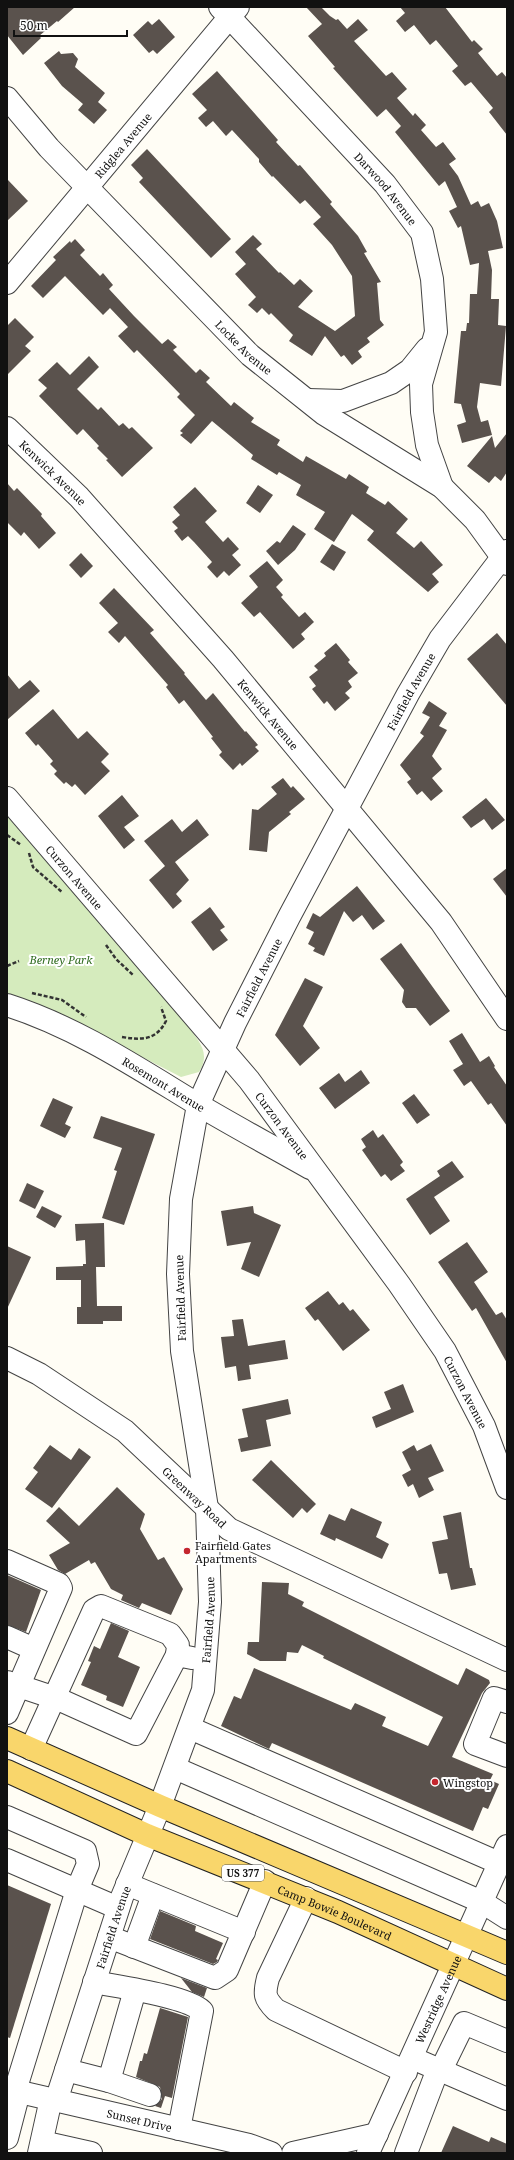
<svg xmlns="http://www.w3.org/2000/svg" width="514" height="2160" font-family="'Noto Serif',serif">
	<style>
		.green { fill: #d5ebbd }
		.building { fill: #5a524d }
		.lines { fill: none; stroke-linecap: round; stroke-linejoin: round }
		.minor-casing { stroke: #444; stroke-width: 24 }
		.major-casing { stroke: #222; stroke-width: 24 }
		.path { stroke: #333; stroke-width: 2.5; stroke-dasharray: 4 2; stroke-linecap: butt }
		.minor { stroke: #fff; stroke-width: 22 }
		.major { stroke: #f9d66b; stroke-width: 22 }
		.poi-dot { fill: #c4262e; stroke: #fff; stroke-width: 1.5 }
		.labels { text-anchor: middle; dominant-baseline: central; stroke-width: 4; stroke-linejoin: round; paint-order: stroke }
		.shield { fill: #fff; stroke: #585858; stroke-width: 1 }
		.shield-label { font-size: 10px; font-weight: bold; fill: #111 }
		.street-label { font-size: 11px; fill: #111; stroke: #fff }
		.park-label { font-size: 11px; font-style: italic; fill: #2f6b1f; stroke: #fff }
		.poi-label { font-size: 11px; fill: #111; stroke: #fff; text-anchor: start }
	</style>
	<rect width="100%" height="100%" fill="#fffdf5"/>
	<path class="green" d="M7,816L186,1023C197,1040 212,1052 199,1072L181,1077L103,1037L7,996Z"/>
	<g class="building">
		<path d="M7,7H75L58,22L57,21L39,36L41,38L23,55L7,35Z"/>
		<path d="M306,7H321L330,16L336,20L338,19L347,29L358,19L368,30L354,41L386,76L392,72L407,89L397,98L413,116L415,113L426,125L421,130L436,147L443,142L456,159L449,164L458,176L471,205L478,201L481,207L489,203L497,221L503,248L488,251L492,270L491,299H499L498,325L506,326L501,386L480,383L477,407L481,422L488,420L492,435L462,443L457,425L466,422L461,404L454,403L461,331H466L467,323H469L470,294H477L479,263L470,265L461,226L458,228L449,211L457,207L445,181L439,186L395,132L401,126L386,109L377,117L333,68L335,67L308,36L322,24Z"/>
		<path d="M400,7H445L472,42L474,40L483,49L478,53L497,76L502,72L507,78V135L489,112L493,108L471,82L465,86L452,71L458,66L436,40L430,45L414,25L405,32L396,21L405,13Z"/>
		<path d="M159,19L175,37L157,54L153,50L149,53L133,35L148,21L152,25Z"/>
		<path d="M59,51L61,54L73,53L78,59L75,67L105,93L98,102L107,110L94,124L78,110L83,104L62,86L44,63Z"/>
		<path d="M217,71L278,140L276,142L298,166L300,165L332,202L330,204L358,236L367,252L364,253L381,282L377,283L380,320L384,325L367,338L370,342L358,351L362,357L352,365L344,355L341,357L325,336L312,356L289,341L293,335L271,313L269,315L262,308L257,313L248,305L256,297L235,274L246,264L235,252L253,235L262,244L256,249L279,273L280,272L294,285L300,279L313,291L298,307L335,331L355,316L352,276L332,245L313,224L321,217L305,200L300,204L273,176L272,177L259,162V159L232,130L226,136L213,121L206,127L198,118L207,110L192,94Z"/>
		<path d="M147,149L231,239L211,258L139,182L143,178L131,165Z"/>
		<path d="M7,179L28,201L7,221Z"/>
		<path d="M75,239L85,250L80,255L100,276L103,273L113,285L109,289L134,316L162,344L168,339L177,347L173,350L196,373L200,369L210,378L206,382L231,406L234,402L254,418L251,422L280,440L277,445L303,462L306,456L346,479L349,474L369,487L366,493L385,505L388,501L408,519L396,533L414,548L421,541L443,565L432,574L439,582L428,592L367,540L374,531L352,514L334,542L314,529L325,512L296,495L301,485L279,472L277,475L251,459L253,455L212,421L191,444L180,435L183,433L180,431L195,415L177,397L180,394L137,350L134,353L118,336L128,327L110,308L103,315L65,276L43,298L31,286L56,260L53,257L70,241L71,243Z"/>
		<path d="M15,318L34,337L25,346L31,351L7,375V326Z"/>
		<path d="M89,356L99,367L77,389L98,410L101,407L119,426L123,423L129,429L132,427L153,448L122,477L106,460L108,459L97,448L99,446L83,429L77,435L39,396L47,388L38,380L57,362L70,375Z"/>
		<path d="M507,433V472L501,481L495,476L489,483L467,466L492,436L495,448Z"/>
		<path d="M7,483L14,491L17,488L42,514L41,516L56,533L39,549L24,532L21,536L7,522Z"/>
		<path d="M258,485L273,495L260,513L246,503Z"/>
		<path d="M195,487L217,511L205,522L223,542L228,537L239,549L232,555L241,565L229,576L224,571L217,578L207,567L212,562L194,542L188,536L182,541L174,531L178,528L172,522L180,515L173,507Z"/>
		<path d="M293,525L306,534L295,550L278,565L266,551L277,541L280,543Z"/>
		<path d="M332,544L346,552L334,571L320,562Z"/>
		<path d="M81,553L93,566L81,578L69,565Z"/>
		<path d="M267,561L283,580L276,587L283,595L281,597L299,617L305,612L314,622L301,634L305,639L293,649L260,612L254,617L241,603L258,587L249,576Z"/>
		<path d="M114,588L154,630L150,633L185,673L184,674L206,700L213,693L245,732L246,731L258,745L255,747L259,751L242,766L240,763L233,770L219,755L222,752L211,738L213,737L184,700L179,704L166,687L168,685L125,636L119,643L108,632L118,623L99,603Z"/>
		<path d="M497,633L507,645V706L467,659Z"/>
		<path d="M336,643L350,660L348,662L358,673L348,681L352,687L345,693L350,698L335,711L327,701L324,704L312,689L316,686L309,677L318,670L314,666L326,656L324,653Z"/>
		<path d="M7,674L19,689L30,680L40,691L7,720Z"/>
		<path d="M429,701L447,713L439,726L447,730L432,756L442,769L432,778L443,791L431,801L422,791L417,795L407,782L411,779L400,765L424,736L420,733L430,717L422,713Z"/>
		<path d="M53,709L78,739L87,731L109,754L101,762L110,771L85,795L75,784L72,787L66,782L64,784L54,774L57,771L50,764L53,761L38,744L36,746L25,733Z"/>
		<path d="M283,778L291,788L293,786L305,799L289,812L291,814L269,832L267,852L249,850L252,809L258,810L277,794L271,787Z"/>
		<path d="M122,795L139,816L124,827L135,840L124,849L98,816Z"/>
		<path d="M486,798L505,820L492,830L484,819L471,828L462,817Z"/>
		<path d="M172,819L182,832L197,819L209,835L175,862L189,880L176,894L182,901L173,909L149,880L165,866L144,841Z"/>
		<path d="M507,868V897L493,879Z"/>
		<path d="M357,886L385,921L373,930L362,915L353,922L344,911L324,956L313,951L315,948L308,944L314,932L306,928L313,913L320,917Z"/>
		<path d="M210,907L225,927L220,930L228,940L213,951L191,922Z"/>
		<path d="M401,943L450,1011L430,1026L416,1008H406L402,1002L404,990L380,959Z"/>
		<path d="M305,978L323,987L303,1026L320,1048L300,1066L275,1035Z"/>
		<path d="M462,1033L480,1062L489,1056L495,1066L494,1067L507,1086V1126L491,1103L488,1105L471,1081L464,1086L453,1070L463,1064L449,1041Z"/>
		<path d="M361,1070L370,1083L335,1109L319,1088L339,1073L345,1082Z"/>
		<path d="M414,1094L430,1115L417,1124L402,1103Z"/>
		<path d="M53,1098L73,1107L65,1124L71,1127L65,1138L40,1126Z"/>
		<path d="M101,1116L155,1134L124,1225L102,1218L117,1171L114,1170L122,1148L93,1138Z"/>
		<path d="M373,1130L378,1138L383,1134L403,1162L400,1165L405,1171L391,1181L385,1174L381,1177L362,1150L366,1147L361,1139Z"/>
		<path d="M452,1161L464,1177L434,1197L450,1221L430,1235L406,1199L440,1176L437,1171Z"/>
		<path d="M27,1183L44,1191L35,1209L19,1201Z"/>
		<path d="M42,1206L62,1216L55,1228L36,1217Z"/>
		<path d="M253,1206L254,1213L281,1225L259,1277L241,1269L251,1242L227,1246L221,1211Z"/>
		<path d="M104,1223L105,1267H96L97,1306H122V1321H103V1324H77V1307H81V1280H56V1267L83,1266V1264H86L85,1240L76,1241L75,1224Z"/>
		<path d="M467,1242L488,1272L474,1282L496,1315L502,1312L507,1320V1363L476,1308L472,1311L438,1262Z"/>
		<path d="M7,1246L31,1257L7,1309Z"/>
		<path d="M328,1291L339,1305L343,1302L350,1311L353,1309L370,1330L343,1351L318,1319L315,1321L305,1308Z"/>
		<path d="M243,1319L248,1346L285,1340L288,1359L249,1365L251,1379L238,1381L236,1366L225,1368L221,1337L234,1336L232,1320Z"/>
		<path d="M403,1384L414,1412L376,1428L372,1417L391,1409L384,1392Z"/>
		<path d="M288,1399L291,1414L266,1420L271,1446L241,1452L238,1439L248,1437L242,1409Z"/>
		<path d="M431,1444L444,1471L428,1478L434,1490L419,1498L413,1484L408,1487L402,1475L411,1470L402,1452L414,1445L417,1451Z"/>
		<path d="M50,1445L71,1460L79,1448L91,1457L52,1508L25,1489L38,1472L33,1468Z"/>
		<path d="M271,1460L316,1504L307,1513L302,1508L293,1518L252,1480Z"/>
		<path d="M117,1487L145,1514L140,1529L158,1560L164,1557L183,1589L171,1615L142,1603L139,1608L121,1600L123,1595L111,1589L95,1562L91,1564L89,1560L65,1574L58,1570L49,1555L70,1543L46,1521L59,1507L79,1526Z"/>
		<path d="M351,1508L382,1522L376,1537L389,1544L382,1559L336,1538L335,1541L320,1534L329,1514L345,1521Z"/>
		<path d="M461,1512L470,1568H472L476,1585L451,1590L447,1573L439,1574L432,1542L448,1539L443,1516Z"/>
		<path d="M7,1575L41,1590L26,1632L7,1625Z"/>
		<path d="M262,1582L289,1583L288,1594L304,1602L302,1606L458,1685L466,1668L489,1680L490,1683L482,1693L452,1757L493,1774L490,1780L499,1784L488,1809L483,1807L473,1831L272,1743L269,1749L221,1726L234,1696L241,1699L254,1668L351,1710L355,1703L386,1717L382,1726L428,1746L443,1717L323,1658L324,1656L302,1645L298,1653L287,1652L286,1661H260L247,1654L248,1642H259Z"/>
		<path d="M111,1623L129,1631L118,1657L140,1667L123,1707L106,1700L107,1696L81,1685L91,1662L88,1661L94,1646L100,1649Z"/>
		<path d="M7,1885L51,1904L10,2038L7,2037Z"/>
		<path d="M160,1911L196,1926L195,1931L223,1943L216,1959L218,1960L217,1962L213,1964L150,1939Z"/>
		<path d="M181,1978L207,1988L204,1997L192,1992Z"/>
		<path d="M160,2008L188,2017L172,2098L165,2096L161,2108L155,2106L162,2099L160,2087L136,2077L140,2061H142L144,2053L147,2054Z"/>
		<path d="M453,2126L489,2142L491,2137L507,2144V2153H441Z"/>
	</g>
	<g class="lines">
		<g class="minor-casing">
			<g id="minor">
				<path id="s1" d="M220,7L385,184L422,233L432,279L436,332L421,384L422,412L427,445L442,487"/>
				<path id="s2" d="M7,98L49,148L250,355L324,414L442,487L475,520L507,564"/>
				<path id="s3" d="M7,283L238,7"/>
				<path d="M308,400L343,401L391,383L410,370L427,349"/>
				<path id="s4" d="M7,428L79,497L223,659L441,922L507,1019"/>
				<path id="s5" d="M7,798L249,1080L399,1284L445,1351L484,1426L507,1488"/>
				<path id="s6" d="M7,1005C76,1027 136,1067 197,1104C234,1126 273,1147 310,1168"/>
				<path id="s7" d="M7,1358L39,1374L125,1431L229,1529L507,1660"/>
				<path d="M7,1561L59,1584L61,1588L7,1713"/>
				<path d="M7,1637L34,1649"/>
				<path d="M7,1682L58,1699L136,1734L177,1655L192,1658"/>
				<path d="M507,1702L494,1698L475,1744L507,1756"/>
				<path d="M190,1728L499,1863"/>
				<path d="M31,1749L94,1610L101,1606L170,1634L178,1645L177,1655"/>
				<path d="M175,1768L482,1902L507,1918"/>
				<path d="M7,1817L85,1851L88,1864L77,1890L15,2091"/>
				<path d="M7,1860L118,1908"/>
				<path d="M127,1884L244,1932"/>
				<path d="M306,1898L268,1978C264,1994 264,1998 276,2010L406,2072"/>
				<path d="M109,1937L215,1978L227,1970L265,1881"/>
				<path d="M134,1947L153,1895"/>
				<path d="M94,1982C119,1987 186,1996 202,2011L179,2129"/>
				<path d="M412,2058L507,2099"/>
				<path d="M66,2070L109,2081L150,2095"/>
				<path d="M441,2070L464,2023L507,2041"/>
				<path d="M109,2081L135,1990"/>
				<path id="s8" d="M7,2089L249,2145L271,2153"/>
				<path id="s9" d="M56,2101L122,1897L160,1806L203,1690L210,1602L207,1508L182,1351L178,1274L181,1199L198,1105L235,1023L289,917L408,694L440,639L507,551"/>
				<path d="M7,2138L19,2092"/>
				<path d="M42,2142L91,2153"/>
				<path d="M39,2153L51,2099"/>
				<path d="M293,2153L377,2134"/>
				<path id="s10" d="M368,2153L507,1846"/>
				<path d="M406,2153L438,2069"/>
			</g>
		</g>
		<g class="major-casing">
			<g id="major">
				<path d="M7,1738L160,1806L507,1953"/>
				<path id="s11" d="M7,1771L147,1835L338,1912L507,1989"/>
			</g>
		</g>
		<g class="path">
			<path d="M7,835L21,845"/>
			<path d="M29,853L33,867L62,892"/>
			<path d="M106,945L116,959L133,975"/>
			<path d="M7,966L19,961"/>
			<path d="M32,993L62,1000L86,1017"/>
			<path d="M122,1037C141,1040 156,1041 166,1021L161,1007"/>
		</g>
		<use href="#minor" class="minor"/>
		<use href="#major" class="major"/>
	</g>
	<g class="poi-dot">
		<circle cx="187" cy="1551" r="4"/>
		<circle cx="435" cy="1782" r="4"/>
	</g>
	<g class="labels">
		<rect class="shield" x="222" y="1865" width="42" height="16" rx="3"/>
		<g class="shield-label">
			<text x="243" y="1873">US 377</text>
		</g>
		<g class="street-label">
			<text stroke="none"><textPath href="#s3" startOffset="180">Ridglea Avenue</textPath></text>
			<text stroke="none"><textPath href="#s1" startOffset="246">Darwood Avenue</textPath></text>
			<text stroke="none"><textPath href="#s2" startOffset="344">Locke Avenue</textPath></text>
			<text stroke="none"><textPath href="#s4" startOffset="64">Kenwick Avenue</textPath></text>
			<text stroke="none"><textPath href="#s9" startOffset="1491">Fairfield Avenue</textPath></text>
			<text stroke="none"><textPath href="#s4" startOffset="388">Kenwick Avenue</textPath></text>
			<text stroke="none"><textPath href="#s5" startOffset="104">Curzon Avenue</textPath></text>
			<text stroke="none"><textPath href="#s9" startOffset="1167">Fairfield Avenue</textPath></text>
			<text stroke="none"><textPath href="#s6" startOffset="176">Rosemont Avenue</textPath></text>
			<text stroke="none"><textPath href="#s5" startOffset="428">Curzon Avenue</textPath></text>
			<text transform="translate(180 1298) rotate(-92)">Fairfield Avenue</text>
			<text stroke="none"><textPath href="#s5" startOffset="752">Curzon Avenue</textPath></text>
			<text stroke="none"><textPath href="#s7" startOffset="235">Greenway Road</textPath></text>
			<text stroke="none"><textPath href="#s9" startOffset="507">Fairfield Avenue</textPath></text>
			<text stroke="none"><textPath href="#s11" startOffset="357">Camp Bowie Boulevard</textPath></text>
			<text stroke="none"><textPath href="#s9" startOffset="183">Fairfield Avenue</textPath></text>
			<text stroke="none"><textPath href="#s10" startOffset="169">Westridge Avenue</textPath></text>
			<text stroke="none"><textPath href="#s8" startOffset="136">Sunset Drive</textPath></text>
		</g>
		<g class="park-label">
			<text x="61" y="959">Berney Park</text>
		</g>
		<g class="poi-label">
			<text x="195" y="1545">Fairfield Gates<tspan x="195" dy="13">Apartments</tspan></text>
			<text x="443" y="1782">Wingstop</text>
		</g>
	</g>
	<rect width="514" height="2160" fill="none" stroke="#111111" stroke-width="16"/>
	<path d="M14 30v6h113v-6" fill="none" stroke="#111111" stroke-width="2"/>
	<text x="20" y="30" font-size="12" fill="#111111" stroke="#ffffff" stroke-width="3" paint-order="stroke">50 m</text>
</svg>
